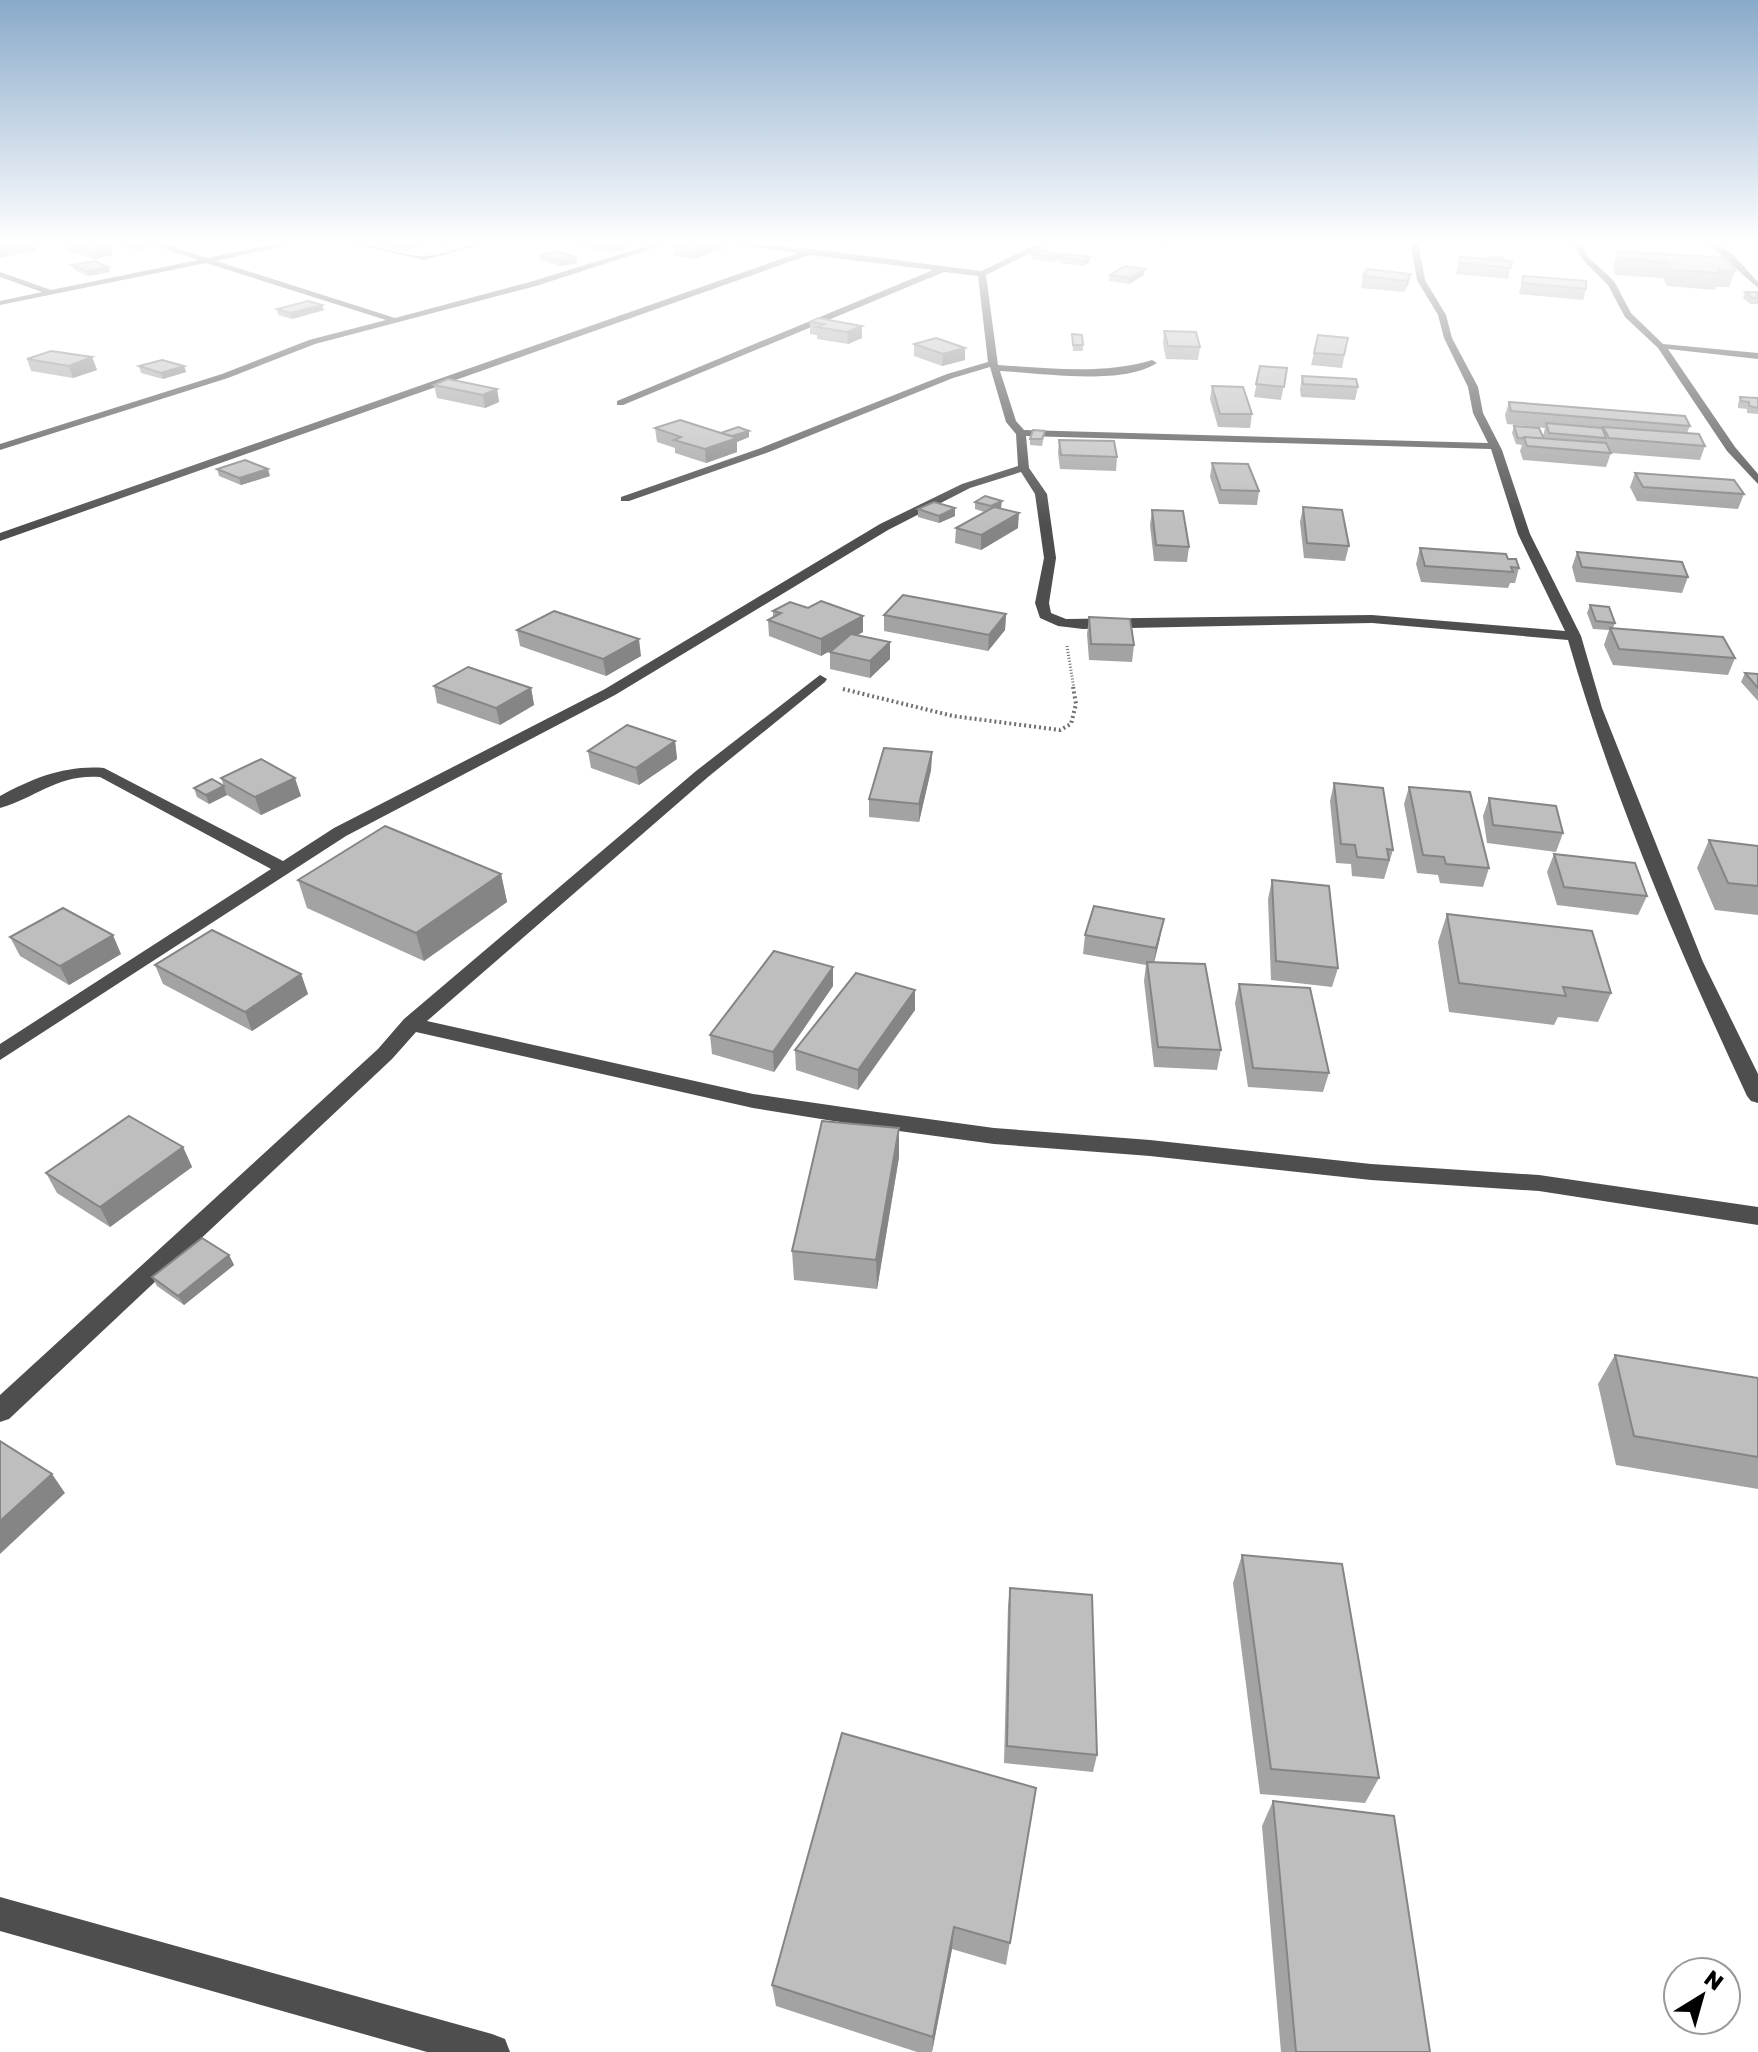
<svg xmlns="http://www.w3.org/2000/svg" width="1758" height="2052" font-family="'Golos Text',sans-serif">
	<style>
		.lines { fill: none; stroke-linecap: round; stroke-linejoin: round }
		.path-far1 { stroke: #707070; stroke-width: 3; stroke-dasharray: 1 2; stroke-linecap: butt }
		.path { stroke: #707070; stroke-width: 4; stroke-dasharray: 2 3; stroke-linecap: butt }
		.minor { fill: #4e4e4e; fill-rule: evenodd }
		.wall { fill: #a3a3a3 }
		.shaded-wall { fill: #858585 }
		.building { fill: #bebebe; stroke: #858585; stroke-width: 2 }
	</style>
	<rect width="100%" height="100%" fill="#fff"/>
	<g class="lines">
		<path class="path-far1" d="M1067,646L1074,689"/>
		<path class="path" d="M843,689L953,716L1060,730L1071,724L1076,704L1073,687"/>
		<g class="minor">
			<path d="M139,240H151L207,258L294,240H309L216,261L395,318L530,282L666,240H678L536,286L315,344L228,378L0,450V444L222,374L309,340L386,320L206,263L0,305V301L42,292L0,277V272L51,290L198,260Z"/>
			<path d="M336,240C366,240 396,256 424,256C449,255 473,240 499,240L424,260Z"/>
			<path d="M705,240L812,249L981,271L1046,240H1056L986,275L998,365C1049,368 1103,375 1152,360L1157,363C1122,386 1041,373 1000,371L1016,421L1024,430L1488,443L1473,413L1468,387L1444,338L1438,315L1417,280L1410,240H1418L1425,280L1446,315L1452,338L1478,387L1483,413L1502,450L1530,534L1581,636L1602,708L1703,962L1758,1074V1103L1751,1101L1747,1096C1678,948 1613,797 1568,640L1372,623L1083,629L1058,626L1040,618L1035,603L1044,558L1035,494L1021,472L970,488L888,530L615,695L346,836L0,1060V1044L271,869L100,777C57,774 38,797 0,808V796C33,778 66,765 104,768L283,861L334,828L605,689L880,524L962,484L1018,466L1016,434L1006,422L990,367L953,378L769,452L629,501H621V497L761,448L947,374L988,362L978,276L944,272L623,405H617V401L933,270L809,255L0,541V533L798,253ZM1026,436L1491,449L1518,534L1565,631L1372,615L1066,619L1051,613L1049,603L1056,558L1047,494L1029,468Z"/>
			<path d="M1571,240H1579L1588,257L1614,281L1631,313L1663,344L1758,353V359L1668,349L1735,447L1758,474V484L1727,451L1658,348L1625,317L1608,285L1583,260Z"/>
			<path d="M1704,240C1725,240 1744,268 1758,282V288Z"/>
			<path d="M820,675L827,679L825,682L708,777L427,1021L753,1094L877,1112L994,1128L1150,1140L1371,1164L1539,1175L1758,1207V1225L1539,1191L1371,1180L1150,1156L994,1144L877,1128L753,1108L416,1032L392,1059L9,1419L0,1422V1395L378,1049L404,1019L696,771Z"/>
			<path d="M0,1897L492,2034L505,2039L510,2052H427L0,1931Z"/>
		</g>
	</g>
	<g class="wall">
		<path d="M118,240L146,243L147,249L138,251L119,245Z"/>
		<path d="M395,240H457L458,242L444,246L424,243L425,245L404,251L388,248L387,242Z"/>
		<path d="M571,240H627L628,249L609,253L572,244Z"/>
		<path d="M690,240H725L726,248L693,259L674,256L673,246Z"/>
		<path d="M1140,240H1174L1165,246L1140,242Z"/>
		<path d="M1351,240H1396L1391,245Z"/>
		<path d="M64,241L113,255L94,259L68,251Z"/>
		<path d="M1617,251L1735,271L1729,287H1716L1715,290L1667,286L1663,278L1615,275L1613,267Z"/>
		<path d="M1031,254H1061V257H1090V262L1083,266L1059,263L1060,259L1054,262L1031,259Z"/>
		<path d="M540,255L576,257L577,263L561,266L540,260Z"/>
		<path d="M1460,257L1490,260V257L1512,261L1508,279L1456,274Z"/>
		<path d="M72,265L110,272L88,276L74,270Z"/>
		<path d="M1411,274L1408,285L1404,292L1361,288L1363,276Z"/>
		<path d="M1110,275H1144L1129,284L1109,281Z"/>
		<path d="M1523,276L1586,289L1583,300L1519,294Z"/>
		<path d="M1745,292L1758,293V304H1750L1743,298Z"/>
		<path d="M322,305L324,310L292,319L278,315L277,309Z"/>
		<path d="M810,322L862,326V338L848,344L817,339V335L810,334Z"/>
		<path d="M1164,331L1200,347L1198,360L1166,359L1163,344Z"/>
		<path d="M1072,334L1083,345V351H1073Z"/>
		<path d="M1348,338L1342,368L1311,365L1314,353Z"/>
		<path d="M914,344L965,360L942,366L914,356Z"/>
		<path d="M92,357L97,370L73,378L31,371L27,359Z"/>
		<path d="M139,366H184L186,372L163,379L141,373Z"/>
		<path d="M1260,366L1287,368L1281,400L1254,397Z"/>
		<path d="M1302,376L1358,387L1355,400L1301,397L1300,389Z"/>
		<path d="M434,385L497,389L499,402L485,408L437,398Z"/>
		<path d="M1212,386L1252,414L1250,428L1218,427L1210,399Z"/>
		<path d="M1740,397L1758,398V414L1747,413V409L1738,408V404Z"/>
		<path d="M1509,402L1690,426L1687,433L1705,446L1700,460L1611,453L1606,467L1523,460L1520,451L1522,445L1516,444L1512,433L1514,426L1543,436L1545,428L1507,424L1505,415Z"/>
		<path d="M655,428L749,437L737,442V452L706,463L675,453V448L657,442Z"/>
		<path d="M1045,431L1042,446L1030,445V439Z"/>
		<path d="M1059,440L1117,457L1116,471L1060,469L1058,453Z"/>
		<path d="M1212,463L1259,491L1257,505L1219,504L1210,477Z"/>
		<path d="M217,469L270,476L241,485L219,476Z"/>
		<path d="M1635,473L1744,494L1738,509L1637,501L1630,487Z"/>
		<path d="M975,502L1001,508L1018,528L981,550L955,543L956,528L984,512L975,509Z"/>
		<path d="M1303,507L1349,546L1345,561L1304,558L1300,522Z"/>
		<path d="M918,509L955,516L939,523L918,517Z"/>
		<path d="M1152,510L1189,547L1187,562L1154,561L1150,525Z"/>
		<path d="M1420,548L1508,559L1519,568L1515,583H1510L1508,588L1421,582L1416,564Z"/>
		<path d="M1577,552L1688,577L1682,593L1576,582L1572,567Z"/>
		<path d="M1590,605L1615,623L1613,628L1735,658L1728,675L1613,665L1604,645L1609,630L1593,629L1587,613Z"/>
		<path d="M773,611L863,632L857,635L890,642V659L870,678L830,669V652L835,648L821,656L769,636L768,620L773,617Z"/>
		<path d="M1006,614L1005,630L988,651L884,631V615Z"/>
		<path d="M1089,617L1134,645L1132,662L1089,660L1087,634Z"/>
		<path d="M517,630L641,656L606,676L520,646Z"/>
		<path d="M1745,673L1758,674V701L1741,682Z"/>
		<path d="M434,686L531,688L534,705L500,725L437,703Z"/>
		<path d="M675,741L677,759L639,785L591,768L588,751Z"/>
		<path d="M932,752L931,770L919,822L869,817V799Z"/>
		<path d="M221,778L301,796L261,815L227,795Z"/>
		<path d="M1334,783L1393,850L1384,879L1352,876L1351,864L1336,863L1330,801Z"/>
		<path d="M224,786L227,795L209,804L197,797L194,788Z"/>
		<path d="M1409,787L1489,868L1483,887L1440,883L1438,875L1417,873L1404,804Z"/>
		<path d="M1489,798L1563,833L1556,852L1487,843L1483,816Z"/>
		<path d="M1709,840L1758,846V915L1715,910L1697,868Z"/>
		<path d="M1554,854L1647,896L1638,915L1557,905L1547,872Z"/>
		<path d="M501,874L507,902L424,961L307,908L298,880Z"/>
		<path d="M1272,880L1338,968L1332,987L1271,980L1268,899Z"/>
		<path d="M1447,914L1611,993L1598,1022L1558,1017L1554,1025L1449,1012L1438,942Z"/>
		<path d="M1085,935L1160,938L1154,962L1221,1050L1217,1070L1154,1067L1144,981L1146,965L1083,954Z"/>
		<path d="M10,937L121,954L69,985L20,956Z"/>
		<path d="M155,965L301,974L308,994L252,1031L163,984Z"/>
		<path d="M1239,984L1329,1073L1323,1092L1248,1087L1235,1003Z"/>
		<path d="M833,986L774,1072L712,1054L710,1035Z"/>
		<path d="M915,1010L858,1090L796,1070L795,1050Z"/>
		<path d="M183,1147L192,1167L110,1227L57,1193L46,1173Z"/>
		<path d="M899,1157L877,1289L794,1280L792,1251Z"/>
		<path d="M229,1255L234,1265L184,1305L157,1286L152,1277Z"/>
		<path d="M1615,1355L1758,1378V1489L1616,1465L1598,1384Z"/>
		<path d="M1242,1555L1379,1778L1365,1803L1260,1794L1233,1583Z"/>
		<path d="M1010,1588L1097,1755L1093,1772L1004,1763L1008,1606Z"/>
		<path d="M1036,1788L1006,1965L952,1949L932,2052H917L776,2006L772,1985Z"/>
		<path d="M1273,1801L1430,2052H1281L1262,1826Z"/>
	</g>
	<g class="shaded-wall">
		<path d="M29,240H36L38,247H37V250L0,258V246Z"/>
		<path d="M424,240L425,245L404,251L403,246Z"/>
		<path d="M443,240H457L458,242L444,246Z"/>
		<path d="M621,240H627L628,249L609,253L608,243Z"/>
		<path d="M718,240H725L726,248L693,259L692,249Z"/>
		<path d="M1165,240H1174L1165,246Z"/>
		<path d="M146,243L147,249L138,251L136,245Z"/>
		<path d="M110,245L113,255L94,259L91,249Z"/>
		<path d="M1061,254L1060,259L1054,262V257Z"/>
		<path d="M576,257L577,263L561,266L560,261Z"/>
		<path d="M1090,257V262L1083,266L1084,261Z"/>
		<path d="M108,267L110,272L88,276L86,271Z"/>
		<path d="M1145,269L1144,275L1129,284L1130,278Z"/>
		<path d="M1411,274L1408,285L1404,292L1407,281Z"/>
		<path d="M322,305L324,310L292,319L290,313Z"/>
		<path d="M862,326V338L848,344L847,332Z"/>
		<path d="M965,348V360L942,366L943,354Z"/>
		<path d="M92,357L97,370L73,378L69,366Z"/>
		<path d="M184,366L186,372L163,379L161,373Z"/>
		<path d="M497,389L499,402L485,408L483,395Z"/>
		<path d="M749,431V437L737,442V452L706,463L705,449L728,438Z"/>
		<path d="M268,469L270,476L241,485L239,478Z"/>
		<path d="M1002,501L1001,508L991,514V506Z"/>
		<path d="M955,508V516L939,523V516Z"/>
		<path d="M1019,513L1018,528L981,550V535Z"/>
		<path d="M1006,614L1005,630L988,651L989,635Z"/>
		<path d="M863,616V632L821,656V639Z"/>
		<path d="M639,639L641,656L606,676L603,659Z"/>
		<path d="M890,642V659L870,678V661Z"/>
		<path d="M531,688L534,705L500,725L496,708Z"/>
		<path d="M675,741L677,759L639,785L636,768Z"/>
		<path d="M932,752L931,770L919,822V804Z"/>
		<path d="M295,778L301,796L261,815L255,797Z"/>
		<path d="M224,786L227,795L209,804L206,795Z"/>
		<path d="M501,874L507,902L424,961L416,933Z"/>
		<path d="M1164,919L1160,938L1153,967L1156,948Z"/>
		<path d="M113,935L121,954L69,985L60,966Z"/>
		<path d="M833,967V986L774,1072L773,1052Z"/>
		<path d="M301,974L308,994L252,1031L245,1012Z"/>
		<path d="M915,990V1010L858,1090V1070Z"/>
		<path d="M899,1128V1157L877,1289L876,1260Z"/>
		<path d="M183,1147L192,1167L110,1227L100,1207Z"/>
		<path d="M229,1255L234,1265L184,1305L178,1296Z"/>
		<path d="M52,1474L65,1493L0,1554V1521Z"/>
		<path d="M954,1927L952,1949L932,2052L933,2037Z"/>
	</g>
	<g class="building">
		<path d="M0,240H30L0,246Z"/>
		<path d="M68,240H93L110,245L91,249L64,241Z"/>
		<path d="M119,240H136L146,243L136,245Z"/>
		<path d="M395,240H424L403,246L387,242Z"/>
		<path d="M597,240H621L608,243Z"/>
		<path d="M690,240H718L692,249L673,246Z"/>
		<path d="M1038,250L1061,254L1054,257L1031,254Z"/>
		<path d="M556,251L576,257L560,261L540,255Z"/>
		<path d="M1617,251L1727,258L1735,271L1719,270L1721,273L1672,270L1668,262L1620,259Z"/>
		<path d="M1066,254L1090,257L1084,261L1060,257Z"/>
		<path d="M1460,257L1512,261L1511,268L1459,263Z"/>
		<path d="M1490,257L1503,258L1505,261L1491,260Z"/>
		<path d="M95,261L108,267L86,271L72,265Z"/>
		<path d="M1125,266L1145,269L1130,278L1110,275Z"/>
		<path d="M1367,269L1411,274L1407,281L1363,276Z"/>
		<path d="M1523,276L1586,281V289L1522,283Z"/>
		<path d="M1745,292H1757L1758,298H1752Z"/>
		<path d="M308,301L322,305L290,313L277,309Z"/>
		<path d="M818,318L862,326L847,332L817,327L824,324L810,322Z"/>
		<path d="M1164,331L1196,332L1200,347L1168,346Z"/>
		<path d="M1072,334L1082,335L1083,345H1073Z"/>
		<path d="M1318,335L1348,338L1344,355L1314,353Z"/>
		<path d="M936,338L965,348L943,354L914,344Z"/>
		<path d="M51,351L92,357L69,366L27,359Z"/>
		<path d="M162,360L184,366L161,373L139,366Z"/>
		<path d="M1260,366L1287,368L1284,387L1256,384Z"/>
		<path d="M1302,376L1356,379L1358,387L1303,384Z"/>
		<path d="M448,379L497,389L483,395L434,385Z"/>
		<path d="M1212,386L1243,387L1252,414H1220Z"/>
		<path d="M1740,397L1758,398V408L1749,406V402L1741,401Z"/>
		<path d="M1509,402L1685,416L1690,426L1511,411Z"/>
		<path d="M680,420L737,438L705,449L674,440L681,437L655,428Z"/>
		<path d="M1546,423L1602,428L1606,438L1549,433Z"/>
		<path d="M1514,426L1539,428L1544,439L1518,438Z"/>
		<path d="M738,427L749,431L732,436L721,433Z"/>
		<path d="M1603,427L1699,434L1705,446L1609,438Z"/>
		<path d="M1033,430L1045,431L1042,439H1030Z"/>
		<path d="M1524,437L1606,443L1611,453L1527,446Z"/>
		<path d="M1059,440L1114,441L1117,457L1061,455Z"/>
		<path d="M245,460L268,469L239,478L217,469Z"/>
		<path d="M1212,463L1248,464L1259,491L1221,490Z"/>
		<path d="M1635,473L1734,480L1744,494L1643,487Z"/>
		<path d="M985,496L1002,501L991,506L975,502Z"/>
		<path d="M934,502L955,508L939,516L918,509Z"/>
		<path d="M994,507L1019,513L981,535L956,528Z"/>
		<path d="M1303,507L1342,510L1349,546L1307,543Z"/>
		<path d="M1152,510L1183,511L1189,547L1156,545Z"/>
		<path d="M1420,548L1506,554L1508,559H1516L1519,568L1511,567L1513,572L1425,566Z"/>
		<path d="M1577,552L1682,562L1688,577L1582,567Z"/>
		<path d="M903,595L1006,614L989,635L884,615Z"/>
		<path d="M821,601L863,616L821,639L768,620L781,613L773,611L790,602L808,608Z"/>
		<path d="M1590,605L1609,607L1615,623L1596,621Z"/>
		<path d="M554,611L639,639L603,659L517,630Z"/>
		<path d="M1089,617L1130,619L1134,645L1091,644Z"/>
		<path d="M1610,628L1723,637L1735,658L1619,649Z"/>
		<path d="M851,634L890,642L870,661L830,652Z"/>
		<path d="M468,667L531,688L496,708L434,686Z"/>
		<path d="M1745,673L1758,674V688Z"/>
		<path d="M627,725L675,741L636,768L588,751Z"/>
		<path d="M884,748L932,752L919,804L869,799Z"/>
		<path d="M261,759L295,778L255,797L221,778Z"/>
		<path d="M212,779L224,786L206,795L194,788Z"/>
		<path d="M1334,783L1383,788L1393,850L1387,849L1389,860L1357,857L1355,845L1341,844Z"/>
		<path d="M1409,787L1470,792L1489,868L1446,864L1444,857L1423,855Z"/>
		<path d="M1489,798L1556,806L1563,833L1493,825Z"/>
		<path d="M385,826L501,874L416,933L298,880Z"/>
		<path d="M1709,840L1758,846V886L1728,883Z"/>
		<path d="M1554,854L1635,863L1647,896L1564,887Z"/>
		<path d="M1272,880L1329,886L1338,968L1276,961Z"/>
		<path d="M1094,906L1164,919L1156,948L1085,935Z"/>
		<path d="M63,908L113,935L60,966L10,937Z"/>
		<path d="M1447,914L1592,931L1611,993L1563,987L1566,996L1459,983Z"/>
		<path d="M212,930L301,974L245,1012L155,965Z"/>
		<path d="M774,951L833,967L773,1052L710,1035Z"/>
		<path d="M1147,962L1205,964L1221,1050L1158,1047Z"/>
		<path d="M856,973L915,990L858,1070L795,1050Z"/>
		<path d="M1239,984L1310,988L1329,1073L1253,1068Z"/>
		<path d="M129,1116L183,1147L100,1207L46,1173Z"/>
		<path d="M822,1121L899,1128L876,1260L792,1251Z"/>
		<path d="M202,1238L229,1255L178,1296L152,1277Z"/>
		<path d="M1615,1355L1758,1378V1457L1634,1436Z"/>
		<path d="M0,1441L52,1474L0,1521Z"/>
		<path d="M1242,1555L1342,1564L1379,1778L1271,1769Z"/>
		<path d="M1010,1588L1092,1595L1097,1755L1007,1746Z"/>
		<path d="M842,1733L1036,1788L1010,1943L954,1927L933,2037L772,1985Z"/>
		<path d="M1273,1801L1394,1816L1430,2052H1296Z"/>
	</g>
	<linearGradient id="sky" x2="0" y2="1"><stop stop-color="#89aaca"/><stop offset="0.46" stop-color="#fff"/><stop offset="1" stop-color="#fff" stop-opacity="0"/></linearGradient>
	<rect width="1758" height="527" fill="url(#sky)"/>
	<g transform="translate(1702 1996) rotate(37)"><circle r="38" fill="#ffffff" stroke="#999999" stroke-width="2"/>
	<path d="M0-6L14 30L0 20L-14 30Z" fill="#000000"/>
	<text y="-12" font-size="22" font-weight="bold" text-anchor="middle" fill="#000000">N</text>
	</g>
</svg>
